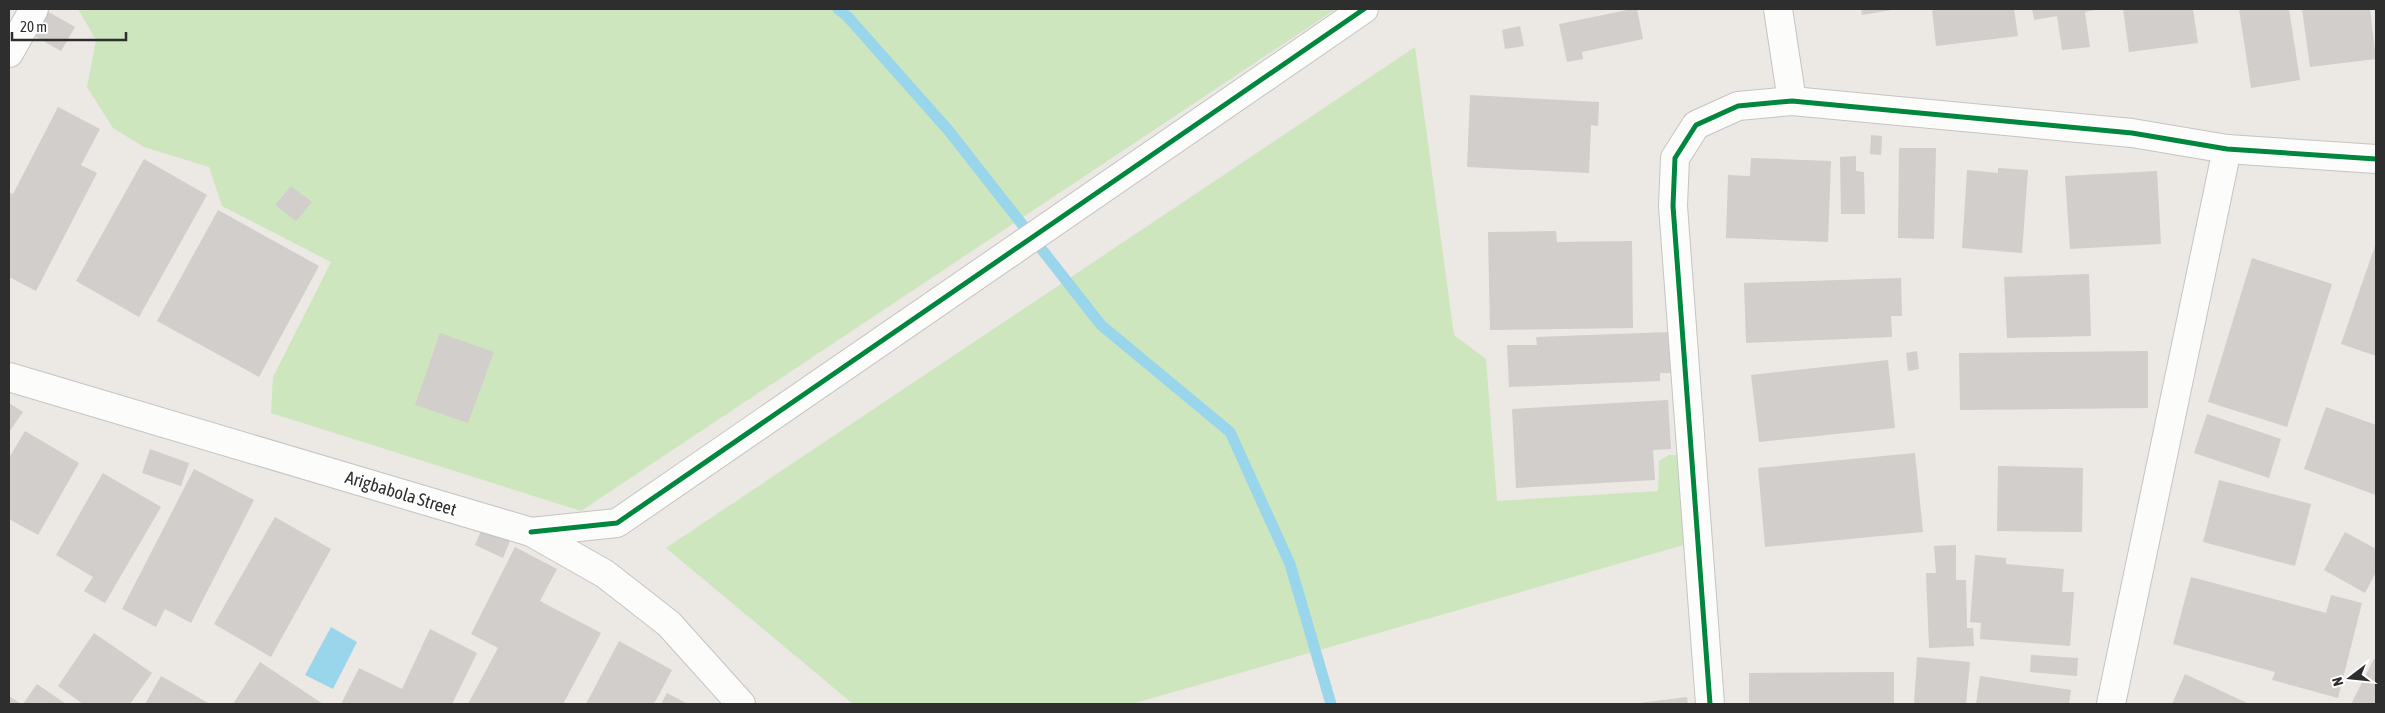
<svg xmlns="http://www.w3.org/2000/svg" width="2385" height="713" font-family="'Asap Condensed',sans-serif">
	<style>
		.green { fill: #cee6be }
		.water { fill: #99d6ec }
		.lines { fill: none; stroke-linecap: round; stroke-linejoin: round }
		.stream { stroke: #99d6ec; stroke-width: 11 }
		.building { fill: #d1cecb }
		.street-casing { stroke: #c5c4c5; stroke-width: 30 }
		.street { stroke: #fcfcfb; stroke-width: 28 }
		.cycleway-casing { stroke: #fff; stroke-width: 8 }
		.cycleway { stroke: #00873e; stroke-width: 5 }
		.labels { text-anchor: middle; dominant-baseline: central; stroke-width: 4; stroke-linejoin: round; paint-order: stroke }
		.street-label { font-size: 18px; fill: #2e2e2e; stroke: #fff }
	</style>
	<rect width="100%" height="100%" fill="#ece8e4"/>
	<g class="green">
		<path d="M78,9H1336L581,511L271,413L273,377L331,262L222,206L209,167L144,147L113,128L87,87L96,40Z"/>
		<path d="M1415,47L1454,335L1486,359L1497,501L1658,491L1659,461L1669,455H1680L1694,542L1132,704H853L666,548Z"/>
	</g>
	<path class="water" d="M331,627L357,642L333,689L305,675Z"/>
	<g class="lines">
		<path class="stream" d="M838,9L847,16L949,131L1101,325L1230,432L1290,564L1331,704"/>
	</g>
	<g class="building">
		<path d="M1632,9H1637L1643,39L1582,52L1583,59L1567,62L1559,24Z"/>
		<path d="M1861,9H1892V10L1862,15Z"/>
		<path d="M1932,9H2014L2018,36L1936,46Z"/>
		<path d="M2032,9H2101L2085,12L2090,47L2062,50L2057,16L2034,20Z"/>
		<path d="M2123,9H2193L2198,43L2129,52Z"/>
		<path d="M2239,9H2289L2300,80L2251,88Z"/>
		<path d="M2302,9H2370L2376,59L2310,67Z"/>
		<path d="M45,10L75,27L61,51L31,34Z"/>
		<path d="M1520,26L1524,46L1505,49L1502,30Z"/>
		<path d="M1470,95L1599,102L1598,126L1591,125L1589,173L1467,167Z"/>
		<path d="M58,107L100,129L81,165L97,173L36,291L9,277V192L13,194Z"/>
		<path d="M1871,135L1882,136L1881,155L1870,154Z"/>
		<path d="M1899,148H1936L1934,239L1898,238Z"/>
		<path d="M1856,156V171L1864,172L1865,214H1841L1840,157Z"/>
		<path d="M1751,158L1831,161L1828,242L1726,238L1728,175L1750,176Z"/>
		<path d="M144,159L207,195L139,317L76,281Z"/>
		<path d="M1998,168L2028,170L2022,253L1962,248L1967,170L1998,173Z"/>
		<path d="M2157,171L2161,244L2070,249L2065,176Z"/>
		<path d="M291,186L312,202L296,221L275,205Z"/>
		<path d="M218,210L319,266L259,377L157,321Z"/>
		<path d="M1556,231L1557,242L1632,241L1633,328L1490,330L1488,232Z"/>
		<path d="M2376,243V356L2341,344Z"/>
		<path d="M2252,258L2332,284L2287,427L2208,402Z"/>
		<path d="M2089,274L2091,336L2007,338L2004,277Z"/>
		<path d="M1901,278L1902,316H1891L1892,337L1746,343L1744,283Z"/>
		<path d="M1670,332L1672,373H1660V381L1509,387L1507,345H1537L1536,337Z"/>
		<path d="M440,333L494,352L468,423L415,405Z"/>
		<path d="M1917,351L1919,369L1908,371L1906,353Z"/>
		<path d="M2148,351V408L1960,410L1959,353Z"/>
		<path d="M1888,360L1895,428L1759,442L1751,375Z"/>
		<path d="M1668,400L1671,449L1653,450L1655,480L1516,488L1512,409Z"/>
		<path d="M9,403L23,412L9,432Z"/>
		<path d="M2326,407L2376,425V495L2304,469Z"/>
		<path d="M2207,414L2281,439L2269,478L2194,453Z"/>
		<path d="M25,431L79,463L38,535L9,519V458Z"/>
		<path d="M150,449L189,463L181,486L142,473Z"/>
		<path d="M1915,453L1923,532L1765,547L1758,468Z"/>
		<path d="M1998,466L2083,468L2082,532L1997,531Z"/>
		<path d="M194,469L254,500L191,623L165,609L156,627L122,609Z"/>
		<path d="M103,473L161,507L105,603L84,591L93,577L56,555Z"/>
		<path d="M2219,480L2311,504L2295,566L2203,542Z"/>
		<path d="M275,517L331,549L271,657L214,624Z"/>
		<path d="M484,524L512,536L503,558L475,545Z"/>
		<path d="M2345,532L2376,549V572L2365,593L2324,570Z"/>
		<path d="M1956,545V580H1966L1967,628H1973L1974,646L1929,648L1926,573H1936L1934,546Z"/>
		<path d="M515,547L557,569L540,601L601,633L563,704H468L498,648L471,634Z"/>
		<path d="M1975,555L2006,558V564L2064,569L2062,592H2074L2070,646L1980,639L1981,623L1970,622Z"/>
		<path d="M2191,577L2326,613L2331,595L2362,603L2338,698L2272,680L2275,672L2173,644Z"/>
		<path d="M430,629L477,653L452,704H341L359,668L402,689Z"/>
		<path d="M94,633L152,673L130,704H83L58,686Z"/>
		<path d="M619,641L672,670L654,704H586Z"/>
		<path d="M2031,655L2078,658L2077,676L2030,672Z"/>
		<path d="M1917,657L1970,662L1966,704H1914Z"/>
		<path d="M2374,659L2376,660V704H2351Z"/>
		<path d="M260,662L323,704H233Z"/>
		<path d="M1894,672V704H1749V673Z"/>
		<path d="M2185,674L2249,704H2172Z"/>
		<path d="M161,676L210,704H145Z"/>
		<path d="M1980,676L2071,690L2069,704H1976Z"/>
		<path d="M37,684L66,704H23Z"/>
		<path d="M667,693L688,704H661Z"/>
		<path d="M9,696L21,704H9Z"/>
		<path d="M1687,697L1688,704H1639V703Z"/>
	</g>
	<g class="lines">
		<g class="street-casing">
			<g id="street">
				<path d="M1778,9L1792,101"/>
				<path d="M9,53L34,9"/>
				<path d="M9,377L531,532L605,574L669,624L741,704"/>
				<path d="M531,532L617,523L1364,9"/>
				<path d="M1710,704L1673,206L1675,158L1696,125L1738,106L1792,101L2132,133L2227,149L2376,159"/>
				<path d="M2111,704L2227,149"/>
			</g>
		</g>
		<use href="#street" class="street"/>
		<g class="cycleway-casing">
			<g id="cycleway">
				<path d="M531,532L617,523L1364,9"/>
				<path d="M1710,704L1673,206L1675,158L1696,125L1738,106L1792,101L2132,133L2227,149L2376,159"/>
			</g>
		</g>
		<use href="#cycleway" class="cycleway"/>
	</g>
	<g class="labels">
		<g class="street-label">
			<text transform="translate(401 493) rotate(17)">Arigbabola Street</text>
		</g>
	</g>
	<rect width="2385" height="713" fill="none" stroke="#2e2e2e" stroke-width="20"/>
	<g transform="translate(2350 678) rotate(254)" stroke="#ffffff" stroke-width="4" paint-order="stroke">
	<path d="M0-4L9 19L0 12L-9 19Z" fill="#2e2e2e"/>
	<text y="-8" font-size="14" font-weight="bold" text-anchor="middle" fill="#2e2e2e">N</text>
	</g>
	<path d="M12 32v8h114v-8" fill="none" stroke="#2e2e2e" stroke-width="2.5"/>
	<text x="20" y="32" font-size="15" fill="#2e2e2e" stroke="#ffffff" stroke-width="4" paint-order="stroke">20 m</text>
</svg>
